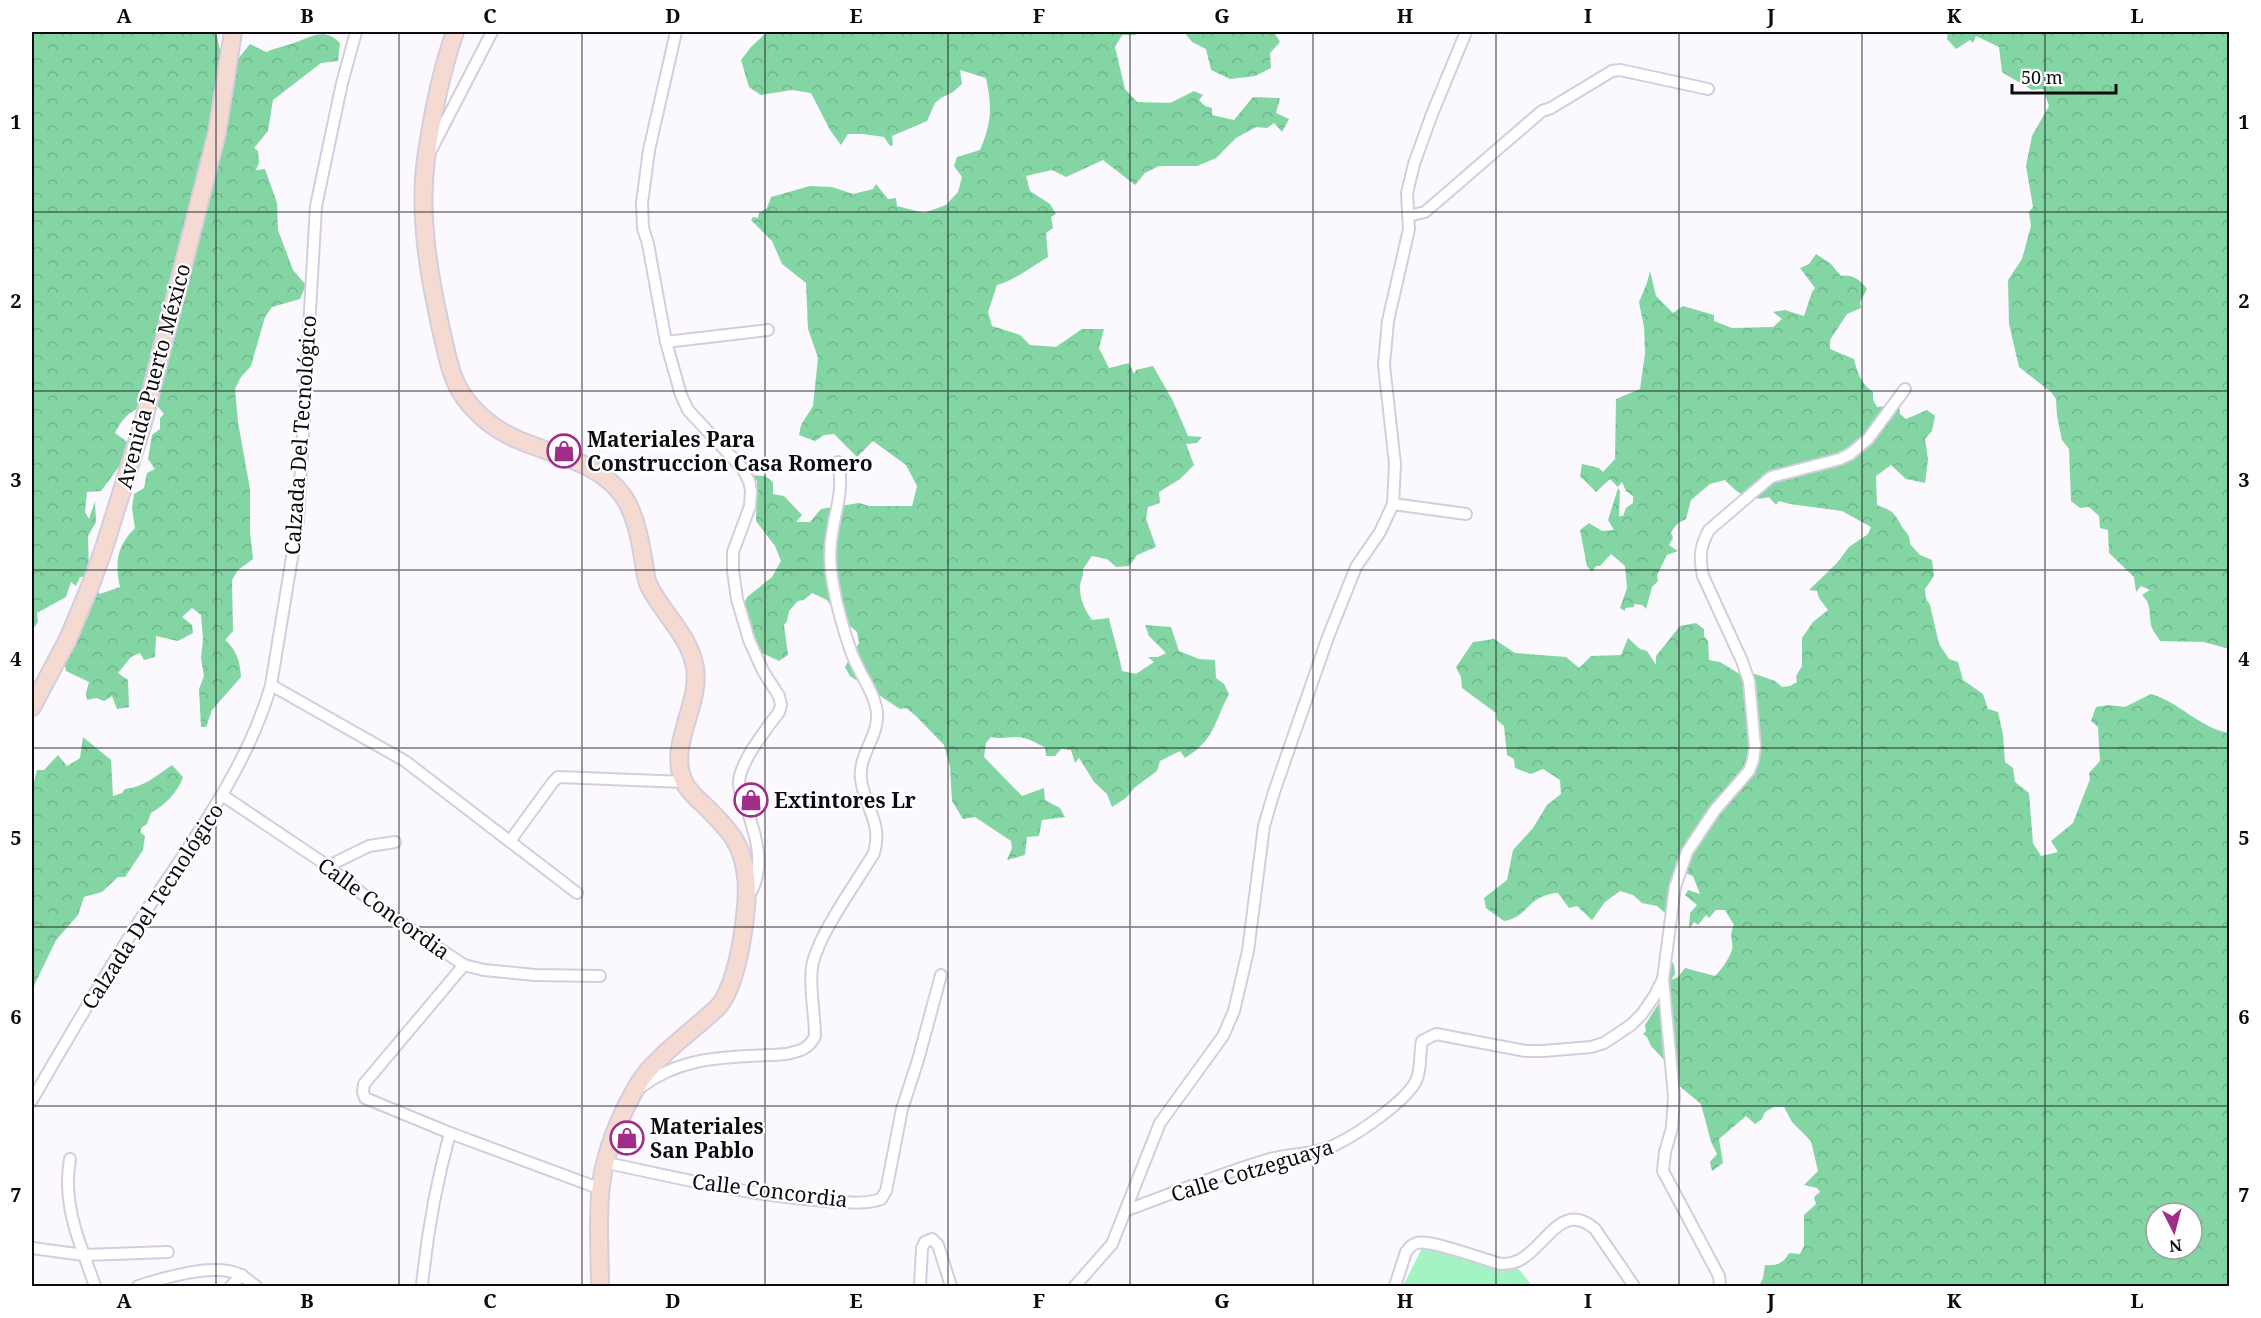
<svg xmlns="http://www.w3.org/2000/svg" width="2261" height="1318" font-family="'Noto Serif',serif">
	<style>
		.forest { fill: url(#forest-crowns); fill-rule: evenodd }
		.park { fill: #a4f3c3 }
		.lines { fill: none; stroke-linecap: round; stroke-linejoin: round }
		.street-casing { stroke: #d4cedc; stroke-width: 14 }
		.secondary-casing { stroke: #d4cedc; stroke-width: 20 }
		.street { stroke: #fff; stroke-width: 10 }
		.secondary { stroke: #f4dad1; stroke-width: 16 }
		.grid { fill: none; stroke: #0d0b10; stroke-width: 1.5; stroke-opacity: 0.55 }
		.labels { text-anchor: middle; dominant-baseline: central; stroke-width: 4.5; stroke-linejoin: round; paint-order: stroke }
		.street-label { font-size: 21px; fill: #0d0b10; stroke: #fff }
		.poi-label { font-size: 21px; font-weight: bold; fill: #0d0b10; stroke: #fff; text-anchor: start }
		.neatline { fill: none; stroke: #0d0b10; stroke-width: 2 }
		.grid-label { font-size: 20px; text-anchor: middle; font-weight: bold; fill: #0d0b10 }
	</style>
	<defs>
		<pattern id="forest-crowns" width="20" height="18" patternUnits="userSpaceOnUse" patternTransform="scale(1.5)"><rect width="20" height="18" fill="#83d5a4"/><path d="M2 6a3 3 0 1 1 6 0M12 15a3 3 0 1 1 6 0" fill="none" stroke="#70b68c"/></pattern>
	</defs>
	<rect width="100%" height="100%" fill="#fbf8fe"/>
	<g class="forest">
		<path d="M32,32H202L204,34L216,32L224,67L233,65L250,44L266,52C275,48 285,46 294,43C312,37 324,27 340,43L338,61L321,63L273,100L268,131L254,148L258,151L259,163L256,170L265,169L277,203L278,230L293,270L306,285L300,299L272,307L265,317L251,366L241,377L235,389L238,422L250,489V533L253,559L238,570L232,580L233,631L225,640C237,650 240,662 241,677L212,710L206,727H201L199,689L204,676L201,658L203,639L201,615L192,608L182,617L192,625L193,633L178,641L156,636L155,657L144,660L140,653L131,657L118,673L128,680L129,707L117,709L112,696L104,701L96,698L87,700L86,693L89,682L66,671L64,661L69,633L85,625L83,580L100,594L120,587C115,563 116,547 135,528L132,508L134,494L144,488L147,473L155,469L148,459L152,435L160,429V418L164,414L155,403C133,410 126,412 115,433L130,444L124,460L101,491L87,492L85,512L89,519L95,501L96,522L88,536L89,577H80L76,586L71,582L66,597L37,613L38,622L32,630Z"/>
		<path d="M767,32H1135L1136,35H1122L1115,47L1125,89L1137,102L1170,103L1194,91L1203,95L1199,100L1205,106L1212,108V115L1234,120L1253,97L1280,98L1276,113L1289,119L1282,132L1274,123L1267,128L1256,127L1236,138L1216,158L1197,166H1159L1145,173L1135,185L1103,160L1066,177L1052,170L1026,176L1030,191L1050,204L1056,214L1051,217L1053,228L1046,233L1048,257C1030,267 1016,280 997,285L988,312L992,326L1020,335L1030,345L1056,347L1082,329H1104L1099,348L1109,368L1129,363L1134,374L1136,370L1153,366L1173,401L1188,436L1202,437L1197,443L1186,444L1194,465L1180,479L1159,492L1160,503L1148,507L1146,519L1156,547L1137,555L1129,566L1116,567L1107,559L1092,556L1083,569C1084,576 1080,581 1080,588C1080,600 1085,610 1092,620L1109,618C1113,636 1119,653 1122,671L1136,674L1154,662L1148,657H1158L1166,653L1149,636L1145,625L1171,627L1179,651L1199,659L1215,660L1216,678L1224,684L1229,694C1214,722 1215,740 1185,758L1180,751L1160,761L1157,771L1134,788L1126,798L1112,807L1107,794L1094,782L1079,758L1075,763L1071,750L1061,749L1055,756H1046L1045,747C1035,743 1027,737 1016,737C1007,737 1000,739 991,737L986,743L984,757L1022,796L1044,788L1045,800L1060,808L1065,817L1042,820L1039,836L1027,837L1025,855L1007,860L1012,848L1011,841L975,817L963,819L952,801L950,767L944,745L916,716L906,708L900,709L850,676L845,667L859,643L857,632L849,625L847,620L838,616L827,600L812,593L804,600L798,601L789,611L787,621L784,625L788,655L779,661L758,651L748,624L744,604L747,597L772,577L781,561L775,546L756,521L757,481L750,475L765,476L773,482V494L784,496L802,515L796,522H810L821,509L859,503L869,506H912L917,486L906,465L873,441L857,457L834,434L824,435L815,441L799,435L801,425L813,406L818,358L808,329L806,283L782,264L772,241L751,220L753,217L758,218L759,213L767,208L771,197L810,186L832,187L853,194L873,189L876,184L888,199L896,198L897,206L924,213L946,205L958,192L962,177L954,166L957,157L980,150C992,123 992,106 986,78L960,70L962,84L953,92L941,98L935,103L927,121L892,136L893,145L890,146L884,137L863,134H848L841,145L830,130L811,93L792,90L761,95L749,87L741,60L751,47Z"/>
		<path d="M1182,32H1274L1280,42L1270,53L1271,68L1255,76L1230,79L1211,70L1206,49L1192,42L1185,33Z"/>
		<path d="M1948,32H2229V649L2204,642L2160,641C2158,637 2154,633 2152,628C2148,616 2153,605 2142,595L2150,590L2141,586L2136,592L2134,577L2109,553L2108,530L2100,528L2099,516L2089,507L2080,508L2071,501L2069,449L2062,440L2057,416L2056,399L2051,392L2019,367L2009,324L2008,280L2022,259L2031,226L2029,212L2033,207L2026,166L2032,136L2049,106L2043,89L2032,90C2022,83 2012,79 2002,72L1999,47L1976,36L1973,43L1970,40L1956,49L1947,39Z"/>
		<path d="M1816,254L1830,263L1841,276C1853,274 1860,280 1867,289L1860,302L1861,308L1847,314L1830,340V349L1854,359C1857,372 1861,384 1873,392V400L1877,407L1899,405L1900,414L1906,419L1927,410L1935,416L1932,431L1925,439L1928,459L1925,483L1906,479L1891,465L1876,476L1877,505C1893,511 1894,512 1902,527C1907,534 1910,535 1910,544L1920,555L1932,560L1934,576L1925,589L1926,599L1930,605L1939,644L1949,659L1958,662L1963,680L1983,694L1988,709L1998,712L2003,735L2005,762L2013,768L2015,782L2029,793L2033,843L2041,856L2058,852L2051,841L2073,823L2090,779L2089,773L2100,761L2098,727L2091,721L2096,707L2109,705L2125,707L2151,694C2179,702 2200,728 2229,733V1286H1759L1763,1278L1765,1265C1777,1266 1784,1263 1789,1253L1800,1254L1804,1246V1215L1816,1204L1814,1197L1820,1192L1817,1188L1804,1185L1818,1171L1811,1141L1792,1122L1784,1107H1774L1765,1112L1762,1119L1755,1124L1746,1116L1719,1139L1723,1163L1712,1171L1710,1162L1717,1154L1711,1142L1701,1104L1677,1084L1667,1063L1651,1046L1647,1037L1643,1034L1646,1031L1645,1025L1659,1003V961L1670,959L1674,965L1675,974L1671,980L1678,977L1685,968L1715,976C1721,970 1729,959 1732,950C1734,941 1728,938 1734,925L1725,910H1716L1709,918L1706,915L1698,925L1694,922L1689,929L1690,913L1697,905L1685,895L1688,890L1700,894L1693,876L1680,871L1671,918L1657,906L1642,903L1633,895L1620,891L1605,902L1592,920L1577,906L1569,908L1558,893C1527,895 1529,917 1504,921L1486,908L1484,898L1507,880L1513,850L1533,828L1547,805L1561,794L1560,780L1543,769L1531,774L1515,768L1514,759L1507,755L1504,726L1497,720L1496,713L1462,688L1461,677L1456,667L1473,642L1494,639L1515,653L1566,657L1579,668L1591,656L1621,655L1628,638L1640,649L1647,651L1656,665V656L1680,626L1696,623L1704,629V636L1708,641L1709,660L1720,662L1743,676L1755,674L1775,681L1782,687L1790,686L1797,682L1796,676L1802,666V638L1813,622L1828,610L1819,598L1817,591L1809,590L1837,563L1849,547L1868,534L1871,527L1842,511L1790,504L1779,501L1776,505L1769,497C1749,502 1738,494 1725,480L1710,484L1691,500L1686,519L1678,523L1671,532L1673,538L1669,545L1678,551L1667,555L1657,575L1658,581L1652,587L1646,609L1642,605L1634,604V607L1625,608V611L1620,608L1627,588L1625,566L1611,554L1600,566H1596L1592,572L1587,566L1580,530L1589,523L1602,531L1614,530L1608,520L1618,488L1620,491L1619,516H1623L1626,508L1633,503V496L1626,491L1622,482L1618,487L1610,479L1596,492L1580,476L1582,464L1599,468L1603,472L1615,459L1616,399L1640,389L1645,353L1644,327L1639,302L1647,283L1650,271L1656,296L1673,313L1683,306L1714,315V321L1732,328L1773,327L1782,319L1773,312L1785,310L1804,316L1812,292L1815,288L1800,268L1809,264ZM2156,1213H2192V1249H2156Z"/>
		<path d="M83,737L111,760L113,796L122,793L125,789C142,788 158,775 172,765L183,777C178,792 165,805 151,813L147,824L141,828V833L145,836L143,850L125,877H118L102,892L84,897L78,915L56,940L32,990V789L37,770H44L58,755L67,766L80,758Z"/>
	</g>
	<path class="park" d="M1425,1242L1514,1263L1532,1286H1403Z"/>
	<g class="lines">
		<g class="street-casing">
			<g id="street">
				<path d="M676,32L649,150L642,203L643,228L648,244L666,342L681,395L688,410L742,468L749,481L751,491L750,506L733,552V571L737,599L749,640L763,671L779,696L781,705L779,712C767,728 738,764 739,784C739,792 743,799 746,806C755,833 767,868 749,895"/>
				<path d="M432,148L492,32"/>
				<path d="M1408,216L1425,212L1542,111L1551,108L1612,71L1620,70L1708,89"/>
				<path d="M666,342L768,330"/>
				<path d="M1393,504L1466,514"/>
				<path d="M271,685L405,761L577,893"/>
				<path d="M222,795L328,866L382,910L464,965L484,970L535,975L600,976"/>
				<path d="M510,841L553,782L558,777L684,782"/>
				<path d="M328,866L369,846L395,842"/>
				<path d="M464,965L364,1084L363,1092L365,1098L450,1133L601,1189"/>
				<path d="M1663,979L1674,1096L1672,1128L1665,1152L1663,1171L1719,1276L1720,1286"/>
				<path d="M641,1087C686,1053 733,1058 787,1054C800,1051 809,1049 815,1036C815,1013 809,989 812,967C817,936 857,882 874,853C883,822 864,807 861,779C858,755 879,736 877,713C875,693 859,673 852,654C844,632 837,607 833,584C830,567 829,550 832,534C836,507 844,490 838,462"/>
				<path d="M32,1100C67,1040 102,979 140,920C187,849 248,768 271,685L298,521L316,206L342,83L356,32"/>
				<path d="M70,1159C64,1193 72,1223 84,1255L168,1252"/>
				<path d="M607,1163C679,1178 752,1196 826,1201C843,1202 865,1205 881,1199L886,1191L902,1109L918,1060L941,975"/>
				<path d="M1127,1210C1174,1193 1222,1173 1270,1159C1292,1153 1317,1155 1337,1144C1359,1133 1405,1102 1416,1081C1422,1068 1419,1054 1422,1041L1436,1034L1526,1051H1543L1591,1047L1604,1043L1631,1025L1642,1014L1655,995L1663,979L1675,887L1687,852L1715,810L1749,771L1753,760L1755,746L1749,681L1742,661L1703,576C1699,558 1700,546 1709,530L1771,477L1840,459L1850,454L1868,439L1905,389"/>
				<path d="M32,1248L84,1255L95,1286"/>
				<path d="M138,1286C164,1278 214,1262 241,1275C246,1278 251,1283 256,1286"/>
				<path d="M231,1286L242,1275"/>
				<path d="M422,1286C427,1234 436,1184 450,1133"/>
				<path d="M920,1286L922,1248L925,1242L932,1239L938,1245L951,1286"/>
				<path d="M1075,1286L1112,1244L1160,1123L1223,1036L1234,1011L1248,951L1264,826L1274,792L1328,637L1356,567L1380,532L1393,504L1395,464L1384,365L1388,321L1409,229L1407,193L1414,164L1432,114L1466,32"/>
				<path d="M1395,1286L1406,1252C1409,1248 1412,1244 1417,1243C1430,1239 1485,1260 1501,1264C1509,1264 1516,1263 1523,1258C1547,1243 1563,1201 1595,1229L1634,1286"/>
			</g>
		</g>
		<g class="secondary-casing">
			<g id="secondary">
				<path d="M455,32C441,72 432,116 426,159C418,218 430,281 443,338C447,354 450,373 458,387C465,401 479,416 492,425C532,455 593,453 623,496C635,513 640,538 643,558C645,567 645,578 649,586C663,614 690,636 695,668C701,705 667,746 684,782C688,790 696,798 703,804C727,828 742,841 746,876C750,905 738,988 717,1008C695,1029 654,1058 639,1083C621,1113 605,1151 601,1185C597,1218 600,1253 600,1286"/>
				<path d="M32,707L68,639L93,579L105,545L143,423L217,133L233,32"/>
			</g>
		</g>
		<use href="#street" class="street"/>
		<use href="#secondary" class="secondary"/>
	</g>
	<path class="grid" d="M216,32V1286M399,32V1286M582,32V1286M765,32V1286M948,32V1286M1130,32V1286M1313,32V1286M1496,32V1286M1679,32V1286M1862,32V1286M2045,32V1286M32,212H2230M32,391H2230M32,570H2230M32,748H2230M32,927H2230M32,1106H2230"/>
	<defs>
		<g id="shop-ring" transform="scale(1.725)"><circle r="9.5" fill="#fff" stroke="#a02d88" stroke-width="1.5"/><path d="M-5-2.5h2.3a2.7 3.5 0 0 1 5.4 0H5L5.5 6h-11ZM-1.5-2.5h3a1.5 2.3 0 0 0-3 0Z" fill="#a02d88"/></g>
	</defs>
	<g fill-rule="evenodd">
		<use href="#shop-ring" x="564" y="451"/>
		<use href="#shop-ring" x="751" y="800"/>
		<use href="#shop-ring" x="627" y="1138"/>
	</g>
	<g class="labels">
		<g class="street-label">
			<text transform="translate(153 376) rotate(-75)">Avenida Puerto México</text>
			<text transform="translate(300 435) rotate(-86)">Calzada Del Tecnológico</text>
			<text transform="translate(152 906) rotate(-57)">Calzada Del Tecnológico</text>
			<text transform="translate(384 908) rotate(36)">Calle Concordia</text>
			<text transform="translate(1252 1170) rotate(-17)">Calle Cotzeguaya</text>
			<text transform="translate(770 1190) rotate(7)">Calle Concordia</text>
		</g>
		<g class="poi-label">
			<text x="587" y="439">Materiales Para<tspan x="587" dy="24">Construccion Casa Romero</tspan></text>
			<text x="774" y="800">Extintores Lr</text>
			<text x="650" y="1126">Materiales<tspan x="650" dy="24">San Pablo</tspan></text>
		</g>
	</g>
	<rect width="2261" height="1318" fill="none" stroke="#ffffff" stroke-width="66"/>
	<g transform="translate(2174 1231) rotate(174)"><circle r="28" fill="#ffffff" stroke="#9e9d9f" stroke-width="1.5"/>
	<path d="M0-4.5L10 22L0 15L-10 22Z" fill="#a02d88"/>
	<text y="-9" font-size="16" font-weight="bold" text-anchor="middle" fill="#0d0b10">N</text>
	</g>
	<path d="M2012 84v9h104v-9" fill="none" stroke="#0d0b10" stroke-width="3"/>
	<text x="2021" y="84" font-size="18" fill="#0d0b10" stroke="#ffffff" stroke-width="4.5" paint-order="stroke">50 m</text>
	<rect x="33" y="33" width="2195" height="1252" class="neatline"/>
	<g class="grid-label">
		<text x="124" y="23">A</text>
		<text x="307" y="23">B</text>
		<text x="490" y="23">C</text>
		<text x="673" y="23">D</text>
		<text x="856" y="23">E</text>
		<text x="1039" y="23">F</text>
		<text x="1222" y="23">G</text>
		<text x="1405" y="23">H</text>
		<text x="1588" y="23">I</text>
		<text x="1771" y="23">J</text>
		<text x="1954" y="23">K</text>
		<text x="2137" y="23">L</text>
		<text x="16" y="129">1</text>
		<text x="2244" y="129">1</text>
		<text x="16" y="308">2</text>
		<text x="2244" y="308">2</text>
		<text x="16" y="487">3</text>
		<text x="2244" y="487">3</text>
		<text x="16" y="666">4</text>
		<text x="2244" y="666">4</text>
		<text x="16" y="845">5</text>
		<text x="2244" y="845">5</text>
		<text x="16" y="1024">6</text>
		<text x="2244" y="1024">6</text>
		<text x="16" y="1202">7</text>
		<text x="2244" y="1202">7</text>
		<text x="124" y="1308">A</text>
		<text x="307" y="1308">B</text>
		<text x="490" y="1308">C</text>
		<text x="673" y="1308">D</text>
		<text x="856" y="1308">E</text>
		<text x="1039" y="1308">F</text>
		<text x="1222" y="1308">G</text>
		<text x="1405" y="1308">H</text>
		<text x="1588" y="1308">I</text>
		<text x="1771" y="1308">J</text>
		<text x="1954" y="1308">K</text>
		<text x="2137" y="1308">L</text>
	</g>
</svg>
